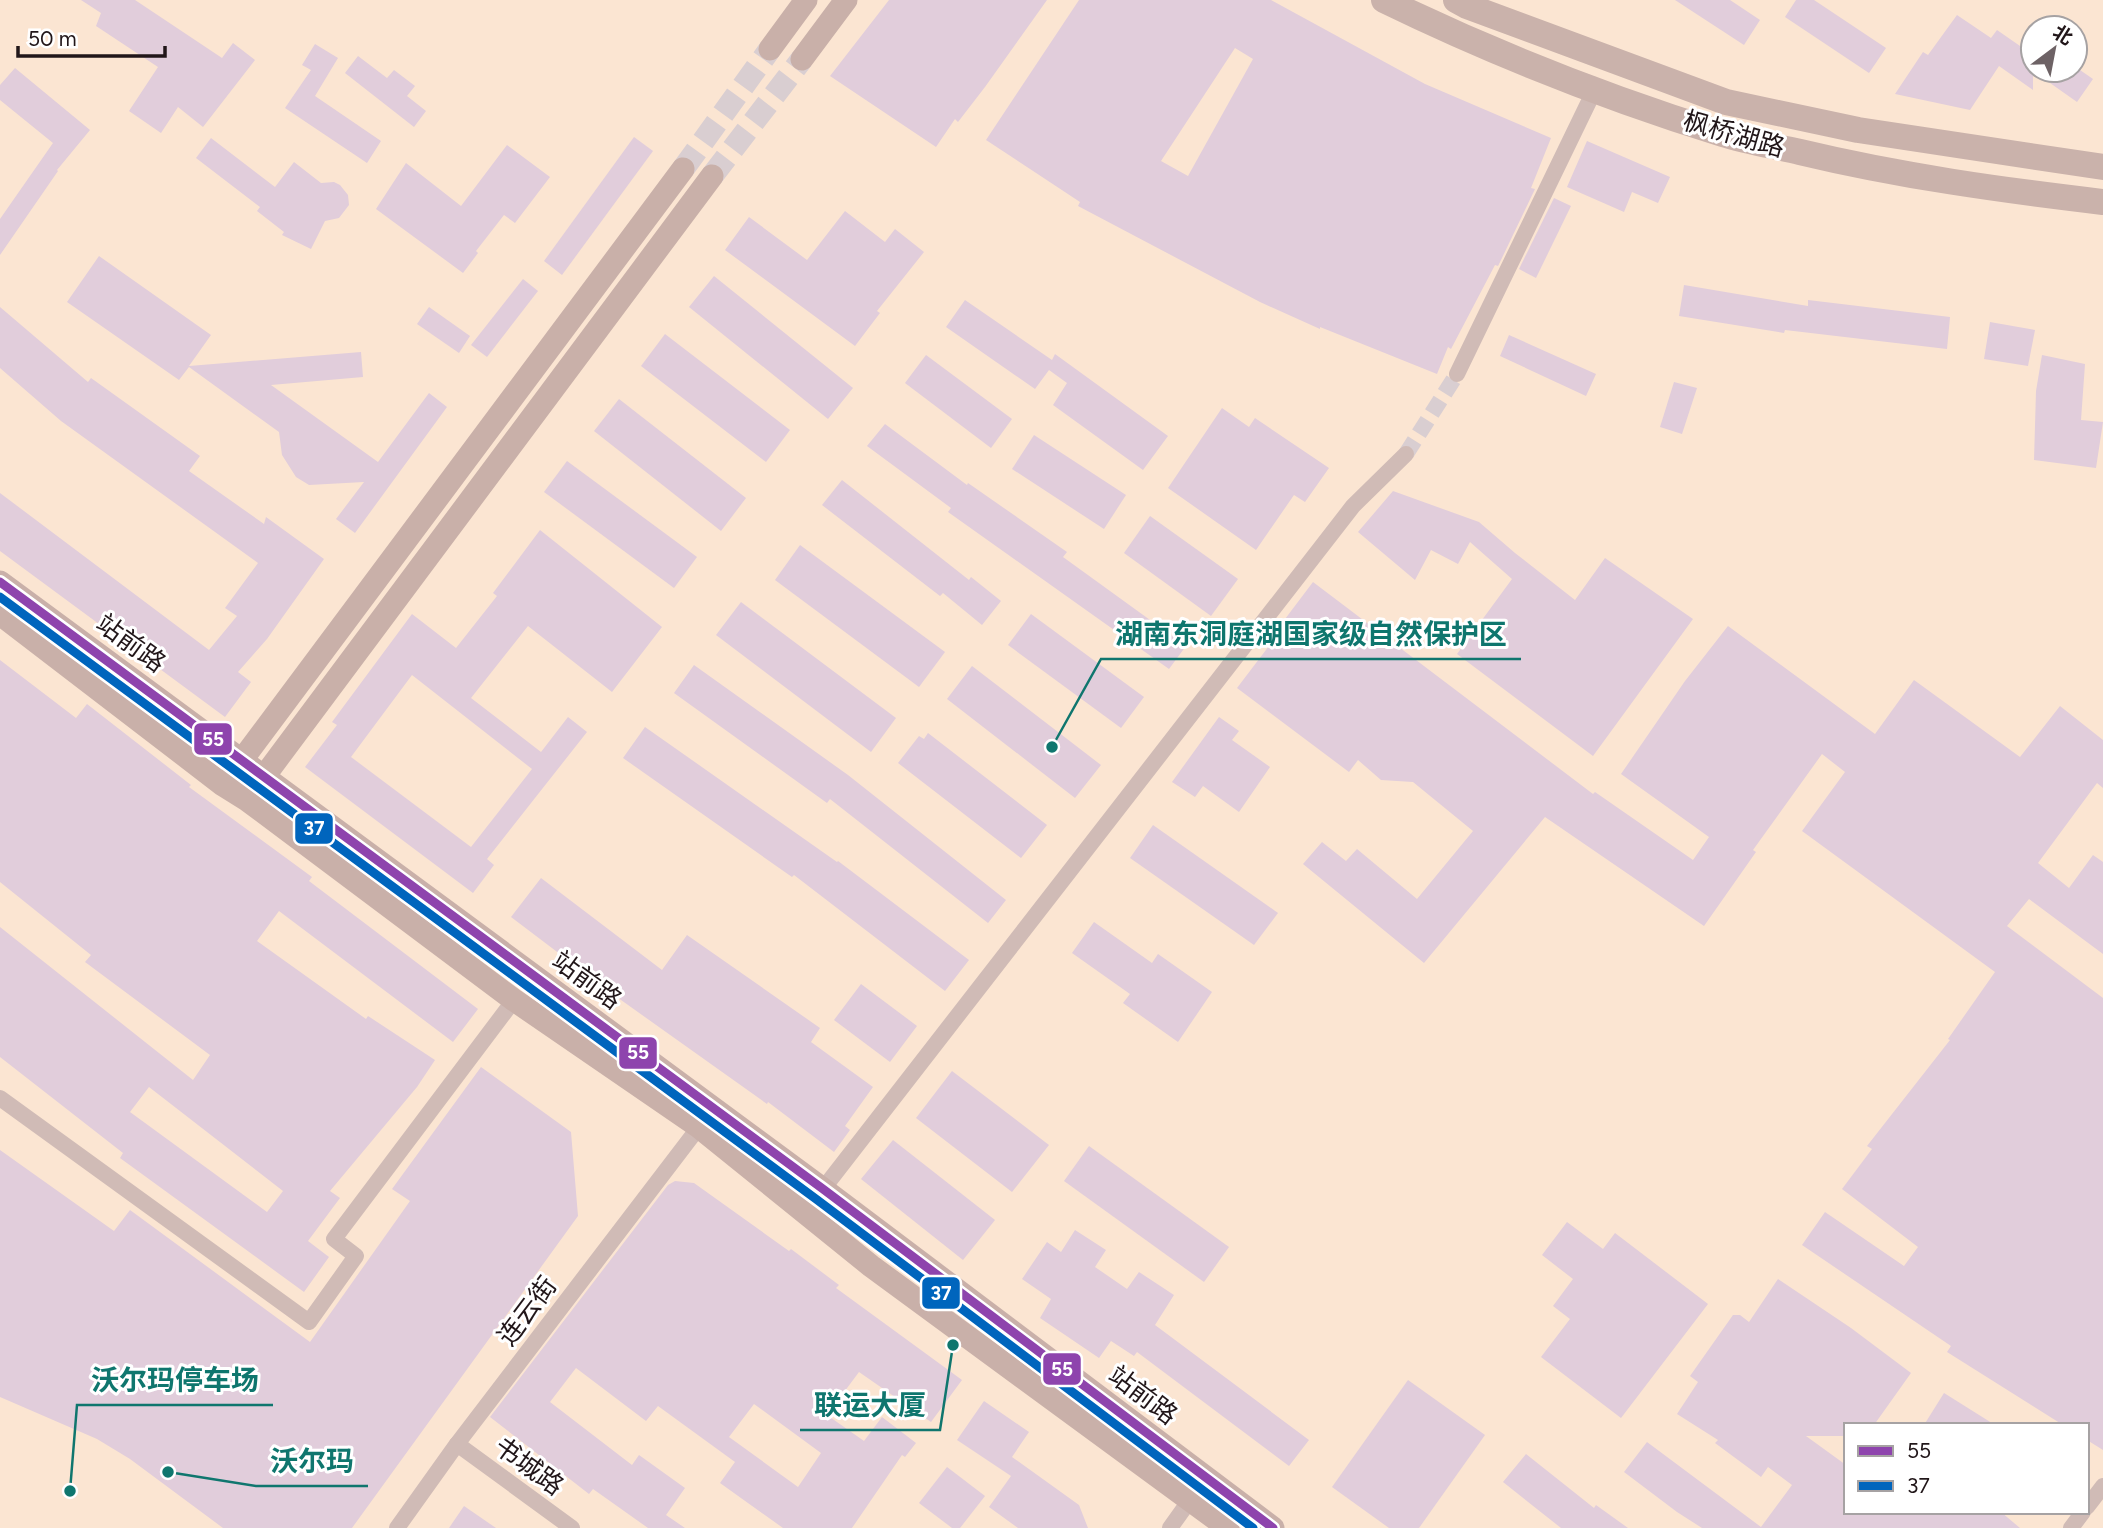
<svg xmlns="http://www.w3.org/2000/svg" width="2103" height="1528" font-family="Figtree,'Noto Sans SC',sans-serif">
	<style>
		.green { fill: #fbe5d2; fill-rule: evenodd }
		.building { fill: #e1cddb; fill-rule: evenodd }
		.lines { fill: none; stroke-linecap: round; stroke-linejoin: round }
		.street-tunnel { stroke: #d9ced1; stroke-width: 16; stroke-dasharray: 16 8; stroke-linecap: butt }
		.secondary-tunnel { stroke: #d9ced1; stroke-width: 23; stroke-dasharray: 23 11; stroke-linecap: butt }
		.street { stroke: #d0bbb6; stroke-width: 16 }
		.secondary { stroke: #c9b0a9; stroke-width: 23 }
		.primary { stroke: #cab2ab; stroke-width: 26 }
		.bus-1-casing { stroke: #fff; stroke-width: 14 }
		.bus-2-casing { stroke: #fff; stroke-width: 14 }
		.bus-1 { stroke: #8e44ad; stroke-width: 9 }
		.bus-2 { stroke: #0065bd; stroke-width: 9 }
		.labels { text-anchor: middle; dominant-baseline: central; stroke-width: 6; stroke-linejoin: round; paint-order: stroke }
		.street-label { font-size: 26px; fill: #211619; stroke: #fff }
		.leader { fill: none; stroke: #0f766e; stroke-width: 2.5 }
		.callout-dot { fill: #0f766e; stroke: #fff; stroke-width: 2.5 }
		.callout-label { font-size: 28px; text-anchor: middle; font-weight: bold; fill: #0f766e; stroke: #fff; stroke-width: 6; stroke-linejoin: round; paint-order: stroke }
		.line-badge { stroke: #fff; stroke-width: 2.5 }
		.badge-label { font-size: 19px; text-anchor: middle; font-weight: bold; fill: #fff }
	</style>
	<rect width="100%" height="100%" fill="#faeff1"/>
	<path class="green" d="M0,0H2103V1528H0ZM2033,28H2075V70H2033ZM1846,1425H2087V1512H1846Z"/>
	<g class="building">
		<path d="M81,0H135L222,58L233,43L255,60L203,127L178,107L161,133L129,111L158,67L96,26L101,13Z"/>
		<path d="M889,0H1047L985,87L958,122L955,119L936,147L830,76Z"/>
		<path d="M1079,0H1271L1425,84L1551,138L1531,188L1535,189L1501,260L1498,266L1495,265L1451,349L1448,347L1437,374L1320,327V329L1260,302L1078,206L1080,202L986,140ZM1235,48L1253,59L1188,176L1161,161Z"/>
		<path d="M1675,0H1730L1760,20L1744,45Z"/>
		<path d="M1796,0H1814L1886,48L1869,73L1785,17Z"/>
		<path d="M1957,15L1991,38L1997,30L2033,55V70H2080L2093,79L2077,102L2033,71V90L1999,66L1970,110L1895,94L1923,52L1928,55Z"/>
		<path d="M315,44L338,58L315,96L381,141L367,163L285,108L311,70L302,65Z"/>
		<path d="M358,56L387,78L394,70L415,86L407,96L426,111L414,127L345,73Z"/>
		<path d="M15,68L90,130L57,170L58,171L0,255V219L53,143L0,100V85Z"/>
		<path d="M634,137L653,151L562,275L544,261Z"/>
		<path d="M211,138L275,187L294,162L321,183L334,182L340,185L348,195L349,205L339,218L325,221L311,249L282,235L284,232L257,211L260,207L196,158Z"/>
		<path d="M1587,141L1670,177L1658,203L1632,192L1624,212L1567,187Z"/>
		<path d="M507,145L550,177L515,223L504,215L476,251L478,253L463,273L376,209L406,163L461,206Z"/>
		<path d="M1554,198L1571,206L1536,278L1519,269Z"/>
		<path d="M845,211L885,242L895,229L924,252L877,311L880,313L855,346L725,250L749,217L807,260Z"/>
		<path d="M99,256L211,335L189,366L361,352L363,377L271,385L378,462L429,393L447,407L355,533L336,519L364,482L309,485L296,477L282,455L279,432L189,367L179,380L67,302Z"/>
		<path d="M714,276L853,388L828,419L689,307Z"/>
		<path d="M523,279L538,291L487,357L471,345Z"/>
		<path d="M1684,285L1808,306V300L1950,317L1947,349L1785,330L1784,333L1679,316Z"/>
		<path d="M965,300L1052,360L1055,354L1168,436L1143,470L1053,405L1067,383L1049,370L1035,389L946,327Z"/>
		<path d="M0,307L88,382L91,378L200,456L189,471L264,524L266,517L324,559L267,639L238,672L251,682L225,717L0,551V493L209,650L237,616L225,608L258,563L61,421L0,368Z"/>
		<path d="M429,307L470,336L459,353L417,324Z"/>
		<path d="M1990,322L2035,330L2028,366L1984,359Z"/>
		<path d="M665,334L790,430L766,462L641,366Z"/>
		<path d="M1509,335L1596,374L1586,396L1500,356Z"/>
		<path d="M926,355L1012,419L991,448L905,383Z"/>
		<path d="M2042,355L2085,364L2081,420L2103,422L2096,468L2034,460L2036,391Z"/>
		<path d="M1674,382L1697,388L1682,434L1660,427Z"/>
		<path d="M619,399L746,498L721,531L594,431Z"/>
		<path d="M1222,408L1249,427L1255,418L1329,468L1305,502L1294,495L1256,550L1168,488Z"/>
		<path d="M885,424L967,485L968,483L1067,552L1063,557L1186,646L1169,669L948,512L951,508L867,446Z"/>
		<path d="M1034,435L1126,495L1104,529L1012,469Z"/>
		<path d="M567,461L697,557L674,588L544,492Z"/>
		<path d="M842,480L969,580L971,577L1001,601L982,625L943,593L940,596L822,505Z"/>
		<path d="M1393,491L1479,522L1515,553L1575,600L1605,558L1693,619L1593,756L1457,654L1512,579L1470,542L1458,564L1431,550L1415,580L1358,532Z"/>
		<path d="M1150,516L1238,579L1211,616L1124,553Z"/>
		<path d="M540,530L662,627L612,692L528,626L471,698L541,752L568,717L587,732L487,859L494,865L473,893L305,767L337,725L332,722L412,614L456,648L497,596L493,593ZM412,675L532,769L471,847L351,757Z"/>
		<path d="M800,545L945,652L919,687L775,580Z"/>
		<path d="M1313,582L1593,794L1595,792L1693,860L1709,837L1621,774L1685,681L1728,626L1875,734L1914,680L2020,757L2060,706L2103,740V788L2097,783L2038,863L2069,888L2093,855L2103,862V954L2029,899L2007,926L2103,998V1450L2087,1440V1425H2063L1947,1352L1951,1346L1802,1245L1825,1212L1904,1266L1918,1247L1842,1189L1872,1149L1867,1146L1950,1040L1948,1039L1995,972L1802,831L1845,772L1822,754L1753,850L1756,852L1704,926L1545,817L1424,963L1303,864L1322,842L1346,861L1357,849L1417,899L1473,831L1413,782L1381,780L1358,760L1349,772L1237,688L1285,625L1282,623Z"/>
		<path d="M741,602L896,718L871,752L716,635Z"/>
		<path d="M1031,614L1144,697L1121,728L1008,645Z"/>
		<path d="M0,660L76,718L87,704L191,785L189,787L312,877L309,881L478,1009L453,1042L279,911L257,941L366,1019L368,1016L435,1060L417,1087L330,1191L340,1198L308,1241L329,1257L304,1292L120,1158L123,1153L0,1057V927L193,1080L210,1055L85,962L91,955L0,882ZM149,1087L283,1191L267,1212L130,1112Z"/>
		<path d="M694,665L848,775L1006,900L988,923L830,799L827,803L674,693Z"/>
		<path d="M972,666L1101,765L1075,798L947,699Z"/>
		<path d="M1219,717L1239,731L1232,740L1270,767L1239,812L1203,786L1195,797L1172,782Z"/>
		<path d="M645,727L837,862L838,861L969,960L945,991L794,875L792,877L623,758Z"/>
		<path d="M928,733L1047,825L1021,858L898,763L919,736L924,739Z"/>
		<path d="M1153,825L1278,913L1254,945L1130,858Z"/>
		<path d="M541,878L662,970L687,935L820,1028L811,1042L873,1087L845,1126L850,1130L834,1152L768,1102L767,1104L614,995L511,917Z"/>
		<path d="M1094,922L1152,963L1158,954L1212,992L1178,1042L1123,1003L1130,994L1072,953Z"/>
		<path d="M861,984L917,1026L890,1062L834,1020Z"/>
		<path d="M481,1067L571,1132L578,1216L352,1528H223L130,1459L97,1439L0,1397V1150L114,1231L130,1210L310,1342L410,1201L392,1189Z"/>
		<path d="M952,1071L1049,1145L1012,1192L916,1118Z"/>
		<path d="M893,1140L995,1220L963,1260L861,1179Z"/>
		<path d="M1089,1146L1229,1247L1204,1282L1064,1181Z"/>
		<path d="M675,1181L694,1183L789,1251L791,1249L839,1285L836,1288L962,1380L931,1422L859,1372L827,1415L864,1441L882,1417L916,1443L905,1457L902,1455L852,1528H783L720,1483L735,1462L658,1406L646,1421L576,1368L550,1402L632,1465L639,1455L685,1488L666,1515L685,1528H648L593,1489L589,1494L490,1417L668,1185ZM754,1404L821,1453L798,1487L729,1437Z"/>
		<path d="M1567,1222L1603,1249L1615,1233L1708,1304L1621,1418L1541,1357L1570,1319L1553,1306L1573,1279L1542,1255Z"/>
		<path d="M1075,1230L1106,1250L1095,1267L1127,1289L1139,1272L1174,1295L1155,1325L1309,1440L1289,1466L1137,1352L1134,1356L1111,1341L1099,1358L1040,1318L1051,1299L1022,1279L1047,1242L1061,1252Z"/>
		<path d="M1778,1279L1851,1328L1911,1373L1874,1425H1846V1436H1806L1846,1465V1512H2001L2020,1528H1702L1677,1512L1624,1472L1647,1442L1761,1527L1792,1485L1768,1467L1761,1477L1715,1443L1718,1440L1677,1414L1698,1382L1690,1376L1733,1315H1740L1749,1322Z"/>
		<path d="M1408,1380L1485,1435L1419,1528H1389L1332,1487Z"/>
		<path d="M1944,1393L1995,1425H1924Z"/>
		<path d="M984,1401L1029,1432L1012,1457L1079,1505L1088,1528H1018L989,1507L1011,1476L957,1440Z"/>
		<path d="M1526,1454L1594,1508L1596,1505L1628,1528H1561L1503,1482Z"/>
		<path d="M947,1467L985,1496L960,1528H952L919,1503Z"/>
		<path d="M464,1506L496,1528H449Z"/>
	</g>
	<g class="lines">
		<path class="street-tunnel" d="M1406,454L1457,374"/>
		<g class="secondary-tunnel">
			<path d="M683,169L770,49"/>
			<path d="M712,176L802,59"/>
		</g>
		<g class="street">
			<path d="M1457,374L1595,89"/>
			<path d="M0,1098L309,1322L356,1256L334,1239L514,1000"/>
			<path d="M823,1189L1353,506L1406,454"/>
			<path d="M457,1444L572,1528"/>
			<path d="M2087,1507L2103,1486"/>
			<path d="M397,1528L457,1444L699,1127"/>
			<path d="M1170,1528L1190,1500"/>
			<path d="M2071,1528L2083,1512"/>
		</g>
		<g class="secondary">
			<path d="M770,49L806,0"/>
			<path d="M802,59L846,0"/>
			<path d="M0,582L823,1189L1273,1528"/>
			<path d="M0,614L223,785L247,800L514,1000L699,1127L871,1266L1228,1528"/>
			<path d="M233,772L683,169"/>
			<path d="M257,786L712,176"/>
		</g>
		<g class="primary">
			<path d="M1384,0C1493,53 1607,98 1723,134C1748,142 1775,146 1800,152C1900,176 2001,190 2103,202"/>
			<path d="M1456,0L1467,6L1726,102L1858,130L2103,167"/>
		</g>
		<g class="bus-1-casing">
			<path id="bus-1" d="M0,582L823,1189L1273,1528"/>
		</g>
		<g class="bus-2-casing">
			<path id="bus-2" d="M0,597L816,1199L1253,1528"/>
		</g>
		<use href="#bus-1" class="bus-1"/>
		<use href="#bus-2" class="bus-2"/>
	</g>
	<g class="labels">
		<g class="street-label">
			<text transform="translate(1734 134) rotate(16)">枫桥湖路</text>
			<text transform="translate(131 643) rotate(36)">站前路</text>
			<text transform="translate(587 980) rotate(36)">站前路</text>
			<text transform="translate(527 1311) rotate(-53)">连云街</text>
			<text transform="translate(1143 1395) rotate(37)">站前路</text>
			<text transform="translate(529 1466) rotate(36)">书城路</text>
		</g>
	</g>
	<path class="leader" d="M1052 747L1101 659H1521M70 1491L77 1405H273M953 1345L940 1430H800M168 1472L256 1486H368"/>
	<g class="callout-dot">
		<circle cx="1052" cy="747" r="7"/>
		<circle cx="70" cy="1491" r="7"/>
		<circle cx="953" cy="1345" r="7"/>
		<circle cx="168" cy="1472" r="7"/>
	</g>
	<g class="callout-label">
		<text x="1311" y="644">湖南东洞庭湖国家级自然保护区</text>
		<text x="175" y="1390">沃尔玛停车场</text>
		<text x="870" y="1415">联运大厦</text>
		<text x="312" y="1471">沃尔玛</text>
	</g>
	<g class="line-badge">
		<rect x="193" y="722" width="40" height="34" rx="7" fill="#8e44ad"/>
		<rect x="294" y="812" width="40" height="33" rx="7" fill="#0065bd"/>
		<rect x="618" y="1036" width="40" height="34" rx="7" fill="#8e44ad"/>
		<rect x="921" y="1276" width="40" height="34" rx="7" fill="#0065bd"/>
		<rect x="1042" y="1352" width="40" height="34" rx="7" fill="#8e44ad"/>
	</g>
	<g class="badge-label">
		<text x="213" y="746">55</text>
		<text x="314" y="835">37</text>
		<text x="638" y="1059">55</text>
		<text x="941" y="1300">37</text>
		<text x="1062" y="1376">55</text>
	</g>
	<rect x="1844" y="1423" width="245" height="91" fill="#ffffff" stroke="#a6a2a3" stroke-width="2"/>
	<rect x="1858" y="1446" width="35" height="10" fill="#8e44ad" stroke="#a6a2a3" stroke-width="2"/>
	<text x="1907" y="1458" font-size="21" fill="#211619">55</text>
	<rect x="1858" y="1481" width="35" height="10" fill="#0065bd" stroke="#a6a2a3" stroke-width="2"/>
	<text x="1907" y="1493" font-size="21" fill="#211619">37</text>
	<g transform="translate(2054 49) rotate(32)"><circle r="33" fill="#ffffff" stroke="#a6a2a3" stroke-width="2"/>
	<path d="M0-5L12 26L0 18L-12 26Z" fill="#6d6265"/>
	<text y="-10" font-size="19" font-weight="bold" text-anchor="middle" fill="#211619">北</text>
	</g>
	<path d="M18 46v10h147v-10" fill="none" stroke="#211619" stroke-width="3.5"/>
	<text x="28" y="46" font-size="21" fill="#211619" stroke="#ffffff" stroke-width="5" paint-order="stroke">50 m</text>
</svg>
